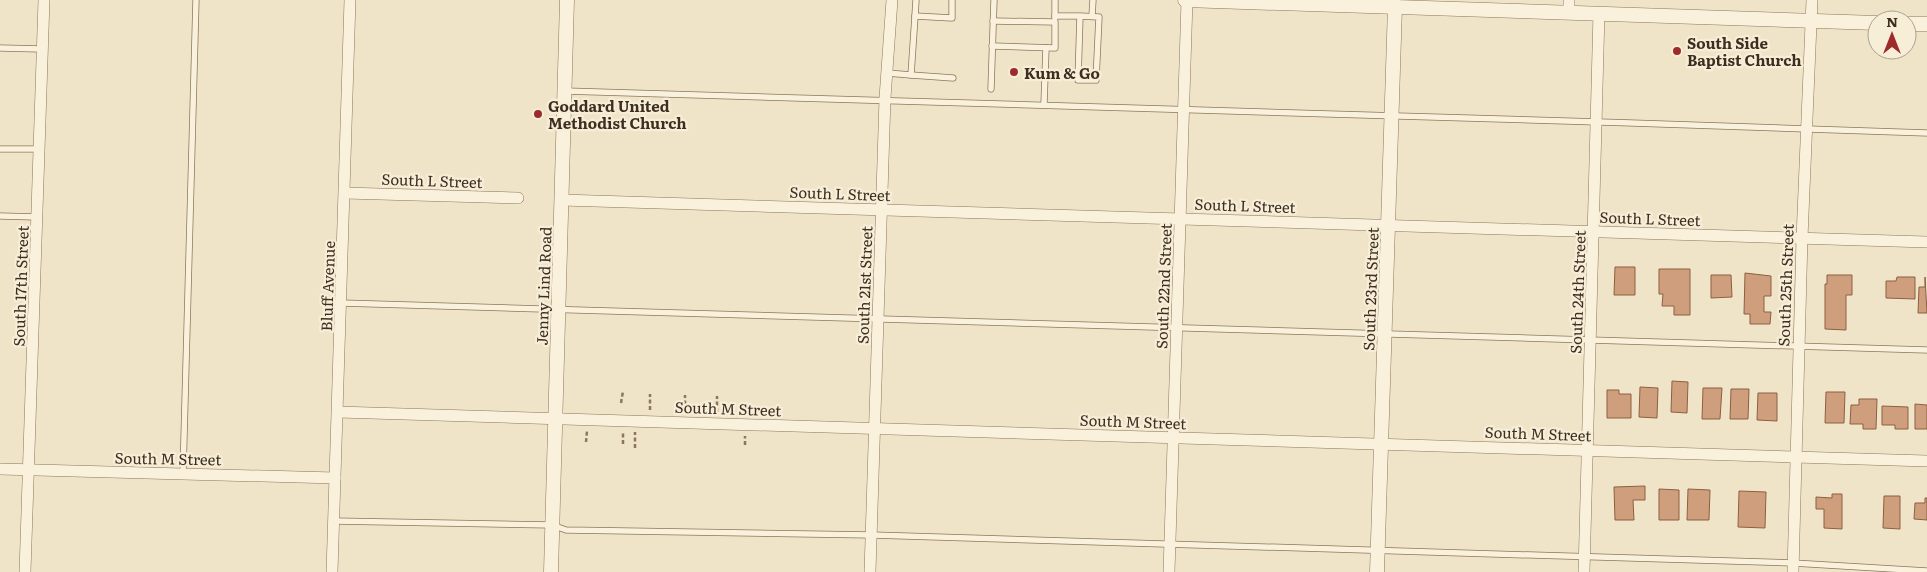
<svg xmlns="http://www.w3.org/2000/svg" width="1927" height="572" font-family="Literata,serif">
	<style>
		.building { fill: #cf9f7d; stroke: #8d5f41 }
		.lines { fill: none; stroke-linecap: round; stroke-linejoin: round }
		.service-casing { stroke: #8d765c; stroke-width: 7 }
		.minor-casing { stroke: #8d765c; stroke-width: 12 }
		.tertiary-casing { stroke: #8d765c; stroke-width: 15 }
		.path { stroke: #8d765c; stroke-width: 2.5; stroke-dasharray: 4 2.5; stroke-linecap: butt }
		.service { stroke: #faf1dc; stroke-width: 5.5 }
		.minor { stroke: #faf1dc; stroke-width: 11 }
		.tertiary { stroke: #faf1dc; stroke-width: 14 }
		.poi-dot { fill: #9e2a2b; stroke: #f7eed8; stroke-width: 2 }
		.labels { text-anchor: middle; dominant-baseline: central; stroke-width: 4.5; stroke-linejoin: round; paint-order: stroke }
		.poi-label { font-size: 15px; font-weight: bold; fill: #3d2e20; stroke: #f7eed8; text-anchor: start }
		.street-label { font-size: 15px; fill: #3d2e20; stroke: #f7eed8 }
	</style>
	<rect width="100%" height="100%" fill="#f0e4c8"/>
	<g class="building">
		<path d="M1615,267H1635V295H1614Z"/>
		<path d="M1659,269H1690V315H1674V306H1662L1663,294H1659Z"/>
		<path d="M1745,273L1771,276V296H1764V312H1771L1770,324H1750V314H1744Z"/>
		<path d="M1711,275H1731L1732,297L1711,298Z"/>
		<path d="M1827,275H1852V295H1846V330L1825,329V284H1827Z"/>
		<path d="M1897,277H1915V299L1886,298V281H1896Z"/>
		<path d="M1925,277L1927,313H1918L1919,287H1925Z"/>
		<path d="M1672,381L1688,382L1687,413L1671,412Z"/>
		<path d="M1640,387L1658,388L1657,418L1639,417Z"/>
		<path d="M1703,388H1722L1720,419H1702Z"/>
		<path d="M1731,389H1749L1748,419H1730Z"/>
		<path d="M1607,390H1619V394H1631V418H1607Z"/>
		<path d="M1826,392H1845L1844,423H1825Z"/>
		<path d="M1758,393H1777V421L1757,420Z"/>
		<path d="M1859,399H1877L1876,429H1863V424H1850L1851,405H1859Z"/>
		<path d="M1915,404L1927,405V429H1915Z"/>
		<path d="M1882,406L1908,407V429H1895V425H1882Z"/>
		<path d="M1645,486V500H1633L1634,520H1615L1614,487Z"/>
		<path d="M1659,489L1679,490V520H1659Z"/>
		<path d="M1688,489L1710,490L1709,520H1687Z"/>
		<path d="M1739,491L1766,492L1765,528L1738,527Z"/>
		<path d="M1832,494H1842V529L1824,528V509H1816V497L1832,498Z"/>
		<path d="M1884,496H1900V529L1883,528Z"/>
		<path d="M1925,498H1927V520L1914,519L1915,503H1925Z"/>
	</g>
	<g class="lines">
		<g class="service-casing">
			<g id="service">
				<path d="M952,0V18L915,16L911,75L953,78"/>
				<path d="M915,16L916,0"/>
				<path d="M1055,16H1080L1078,80H1096L1099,17L1080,16"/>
				<path d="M1092,16L1093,0"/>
				<path d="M1055,18V0"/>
				<path d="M992,46L1055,48V22L993,21"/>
				<path d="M0,48L42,49"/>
				<path d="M887,73L911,75"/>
				<path d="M991,89L994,0"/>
				<path d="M565,91C1019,101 1473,118 1927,133"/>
				<path d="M1044,104L1046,48"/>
				<path d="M0,149H39"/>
				<path d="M0,216L37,217"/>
				<path d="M341,303L1927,350"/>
				<path d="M183,474L196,0"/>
				<path d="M334,521L552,525L566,530L872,535L1793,563L1927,571"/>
			</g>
		</g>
		<g class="minor-casing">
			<g id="minor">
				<path d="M1569,12V0"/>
				<path d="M345,193L518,198"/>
				<path d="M562,200L1927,242"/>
				<path d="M338,412L1927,461"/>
				<path d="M0,469L335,478"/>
				<path d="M25,572L44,0"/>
				<path d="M332,572L350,0"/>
				<path d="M870,572L885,98L892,0"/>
				<path d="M1169,572L1187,0"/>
				<path d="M1584,572L1599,13"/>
				<path d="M1793,572L1802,238L1812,0"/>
			</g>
		</g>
		<g class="tertiary-casing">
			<g id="tertiary">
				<path d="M1185,0L1877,23"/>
				<path d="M1907,24H1927"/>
				<path d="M551,572L567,0"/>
				<path d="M1377,572L1395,6"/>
			</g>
		</g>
		<g class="path">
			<path d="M621,403L623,391"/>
			<path d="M650,410V394"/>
			<path d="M685,411V395"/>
			<path d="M717,412V396"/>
			<path d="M586,442L587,431"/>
			<path d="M623,444V433"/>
			<path d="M745,445V436"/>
			<path d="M635,448V432"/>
		</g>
		<use href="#service" class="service"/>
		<use href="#minor" class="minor"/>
		<use href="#tertiary" class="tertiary"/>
	</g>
	<g class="poi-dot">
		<circle cx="1677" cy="51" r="5"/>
		<circle cx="1014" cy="72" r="5"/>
		<circle cx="538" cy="114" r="5"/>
	</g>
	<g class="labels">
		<g class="poi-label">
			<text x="1687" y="42">South Side<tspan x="1687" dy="17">Baptist Church</tspan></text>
			<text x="1024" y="72">Kum &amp; Go</text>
			<text x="548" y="105">Goddard United<tspan x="548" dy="17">Methodist Church</tspan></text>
		</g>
		<g class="street-label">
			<text transform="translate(432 180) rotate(2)">South L Street</text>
			<text transform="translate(840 193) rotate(2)">South L Street</text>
			<text transform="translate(1245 205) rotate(2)">South L Street</text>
			<text transform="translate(1650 218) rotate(2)">South L Street</text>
			<text transform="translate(864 285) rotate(-88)">South 21st Street</text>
			<text transform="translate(1785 285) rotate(-88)">South 25th Street</text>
			<text transform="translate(20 286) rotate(-88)">South 17th Street</text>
			<text transform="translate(327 286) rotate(-88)">Bluff Avenue</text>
			<text transform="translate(543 286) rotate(-88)">Jenny Lind Road</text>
			<text transform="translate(1163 286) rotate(-88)">South 22nd Street</text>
			<text transform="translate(1370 289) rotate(-88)">South 23rd Street</text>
			<text transform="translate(1577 292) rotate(-88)">South 24th Street</text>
			<text transform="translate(728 408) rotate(2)">South M Street</text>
			<text transform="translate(1133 421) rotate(2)">South M Street</text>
			<text transform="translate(1538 433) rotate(2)">South M Street</text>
			<text transform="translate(168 458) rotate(1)">South M Street</text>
		</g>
	</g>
	<g transform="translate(1892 35)"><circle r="24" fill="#f7eed8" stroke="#ada18e"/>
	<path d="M0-4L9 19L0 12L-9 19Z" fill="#9e2a2b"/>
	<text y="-8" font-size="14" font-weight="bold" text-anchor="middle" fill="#3d2e20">N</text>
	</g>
</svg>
